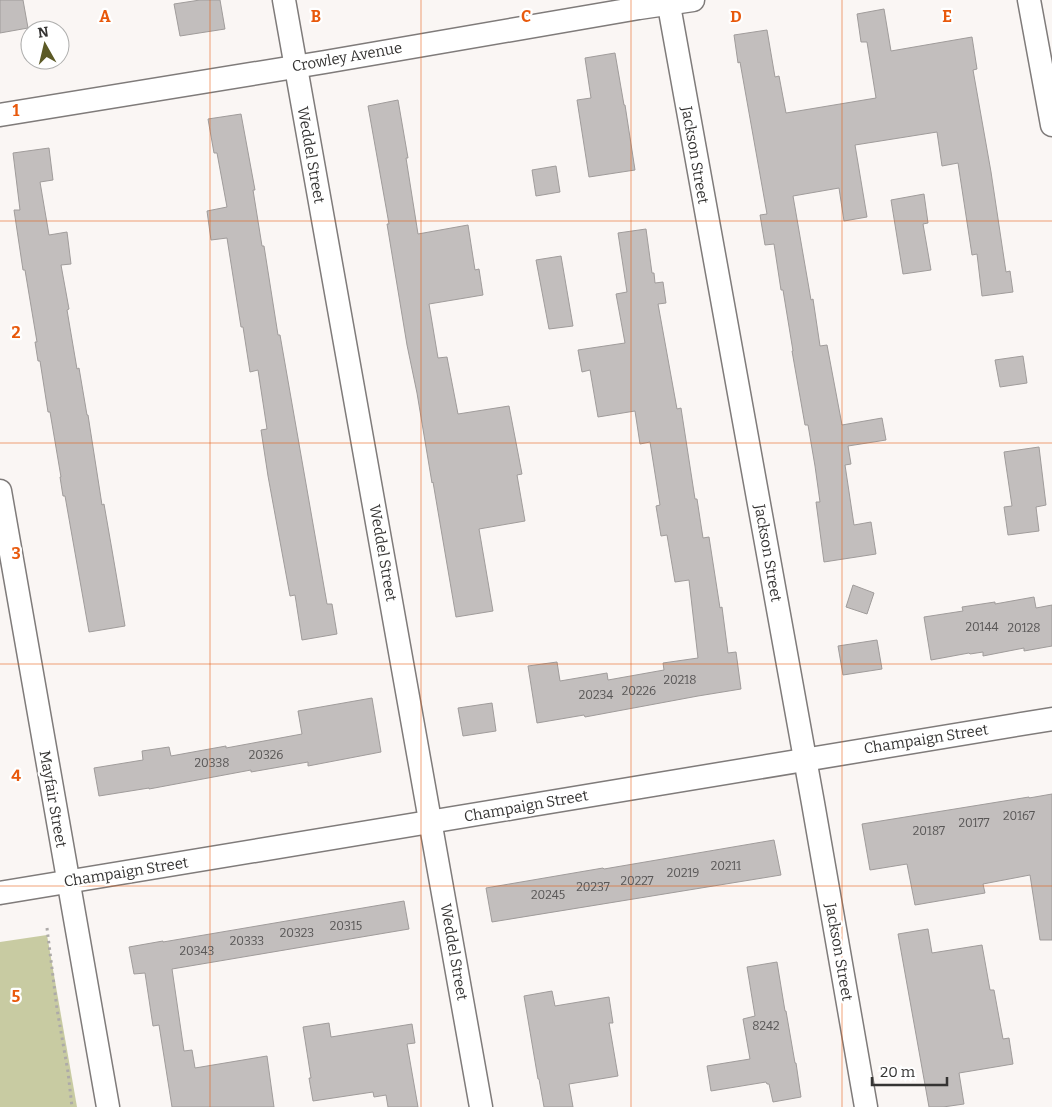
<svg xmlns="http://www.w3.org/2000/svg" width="1052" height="1107" font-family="Bitter,serif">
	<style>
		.green { fill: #c8cba2 }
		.building { fill: #c2bebd; stroke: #a09c9b }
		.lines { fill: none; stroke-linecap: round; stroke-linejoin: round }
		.minor-casing { stroke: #7f7b7a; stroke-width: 25 }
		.path { stroke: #adaaa8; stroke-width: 3; stroke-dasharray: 2.5 4; stroke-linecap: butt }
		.minor { stroke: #fff; stroke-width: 22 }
		.grid { fill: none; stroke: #e8590c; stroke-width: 1; stroke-opacity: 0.55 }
		.labels { text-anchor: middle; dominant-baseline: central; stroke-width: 4.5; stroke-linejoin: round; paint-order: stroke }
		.number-label { font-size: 12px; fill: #585656 }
		.street-label { font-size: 15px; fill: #353433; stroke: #fff }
		.grid-label { font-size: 16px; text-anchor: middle; font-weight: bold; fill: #e8590c; stroke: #fff; stroke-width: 4.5; stroke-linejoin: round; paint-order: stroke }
	</style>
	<rect width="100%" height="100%" fill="#faf6f4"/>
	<path class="green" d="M47,935L77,1107H0V942Z"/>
	<g class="building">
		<path d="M0,0H23L28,28L0,33Z"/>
		<path d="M200,0H220L225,29L180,36L174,4Z"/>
		<path d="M884,9L891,51L972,37L977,69L973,70L991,172L1006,272L1010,271L1013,292L982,296L977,254L972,255L958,163L942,166L937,132L855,145L867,217L844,221L839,188L793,196L811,300L813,299L820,346L827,345L842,425L882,418L886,440L848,446L851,464L845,465L854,525L871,522L876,554L824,562L816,502H820L815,466L808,425H805L792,351H793L783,290H781L774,244L765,245L760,215L767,214L740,62L738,63L734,35L767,30L775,77L779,76L786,113L876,98L867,42H861L857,14Z"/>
		<path d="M615,53L624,105H625L635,170L589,177L577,100L591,98L585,58Z"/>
		<path d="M398,100L408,158H406L418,234L468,225L475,270L479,269L483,295L429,304L438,358L447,357L458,414L509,406L522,474L517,475L525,521L479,529L493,611L456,617L433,482L432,483L417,393L407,345L387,224H389L368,106Z"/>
		<path d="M241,114L255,190H253L262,246H264L278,335H280L327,604H332L337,634L302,640L295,595L290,596L268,476L261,430L267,429L258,370L250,372L243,327H241L227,238L211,240L207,211L227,207L217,153H214L208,119Z"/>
		<path d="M49,148L53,180L40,182L49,235L67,232L71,264L61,265L69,309L67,310L77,369L79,368L87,415H88L102,505L104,504L112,550L125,626L89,632L65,496H63L60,477H61L50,412H48L40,361H38L35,342H37L25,270H23L14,210H20L13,153Z"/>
		<path d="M556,166L560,192L536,196L532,170Z"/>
		<path d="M924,194L928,223L923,224L931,270L903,274L891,200Z"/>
		<path d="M646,229L652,273H654L655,283L663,282L666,303L658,304L677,409L681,408L695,499H697L703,538L709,537L720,608L722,607L728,653L736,652L741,689L698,696L585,717L584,715L537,723L528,666L557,662L560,681L607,673L608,680L664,670L663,663L698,658L689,580L675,582L667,535L661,536L656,506L660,505L650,442L640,444L635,411L598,417L590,370L582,372L578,350L625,343L616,294L627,292L618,233Z"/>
		<path d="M561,256L573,326L549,329L536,260Z"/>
		<path d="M1023,356L1027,383L1000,387L995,360Z"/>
		<path d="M1039,447L1046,505L1036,507L1039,531L1008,535L1004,507L1012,506L1004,452Z"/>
		<path d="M853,585L874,593L867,614L846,607Z"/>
		<path d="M1034,597L1036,608L1052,605V646L1024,651V648L983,656V652L970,654L969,653L931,660L924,617L963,611L962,607L995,602V604Z"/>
		<path d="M877,640L882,669L843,675L838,646Z"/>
		<path d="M372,698L381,752L308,766V762L251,772V770L149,789V788L99,796L94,768L143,760L142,751L169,747L171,756L226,746V748L302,734L298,711Z"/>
		<path d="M492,703L496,731L463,736L458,708Z"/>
		<path d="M1052,794V940H1040L1030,875L983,884L985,893L915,905L907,864L870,870L862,824L1029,797V798Z"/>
		<path d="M774,840L781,875L492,922L486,888L603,868L604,869Z"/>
		<path d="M404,901L409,929L172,969L184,1051L192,1050L195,1068L267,1056L274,1107H172L159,1025L153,1026L145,973L134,974L129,947L163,941V942Z"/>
		<path d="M928,929L932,953L982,945L990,990H994L1003,1039L1009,1038L1013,1064L959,1073L964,1104L943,1107H929L898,934Z"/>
		<path d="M777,962L785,1011H786L795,1063H796L801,1097L773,1102L769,1084H767L766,1082L711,1091L707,1066L750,1059L743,1019L755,1016L747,967Z"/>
		<path d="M552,991L555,1006L609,997L613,1023H609L618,1076L569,1084L573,1107H544L539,1079H538L524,996Z"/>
		<path d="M329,1023L331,1037L412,1024L415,1043L407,1044L418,1107H388L386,1095L374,1097L373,1092L313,1101L309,1078H311L303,1027Z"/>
	</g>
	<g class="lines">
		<g class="minor-casing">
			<g id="minor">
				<path d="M284,0L481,1107"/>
				<path d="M668,0L813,803L866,1107"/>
				<path d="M1029,0L1052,125"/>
				<path d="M0,115L325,62L639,8L693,0"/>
				<path d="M0,491L108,1107"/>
				<path d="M0,893C351,836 701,776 1052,719"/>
			</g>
		</g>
		<path class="path" d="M47,928L57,1009L68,1072L72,1107"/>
		<use href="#minor" class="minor"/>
	</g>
	<path class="grid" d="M210,0V1107M421,0V1107M631,0V1107M842,0V1107M0,221H1052M0,443H1052M0,664H1052M0,886H1052"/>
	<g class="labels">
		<g class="number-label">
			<text x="982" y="627">20144</text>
			<text x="1024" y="628">20128</text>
			<text x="680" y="680">20218</text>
			<text x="639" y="691">20226</text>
			<text x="596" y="695">20234</text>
			<text x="266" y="755">20326</text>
			<text x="212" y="763">20338</text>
			<text x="1019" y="816">20167</text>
			<text x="974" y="823">20177</text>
			<text x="929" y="831">20187</text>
			<text x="726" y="866">20211</text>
			<text x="683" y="873">20219</text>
			<text x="637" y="881">20227</text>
			<text x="593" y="887">20237</text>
			<text x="548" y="895">20245</text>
			<text x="346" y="926">20315</text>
			<text x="297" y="933">20323</text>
			<text x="247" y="941">20333</text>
			<text x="197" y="951">20343</text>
			<text x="766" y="1026">8242</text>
		</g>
		<g class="street-label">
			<text transform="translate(347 57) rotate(-10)">Crowley Avenue</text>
			<text transform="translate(311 155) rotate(80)">Weddel Street</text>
			<text transform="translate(695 155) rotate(80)">Jackson Street</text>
			<text transform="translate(383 553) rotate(80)">Weddel Street</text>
			<text transform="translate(768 553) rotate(80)">Jackson Street</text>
			<text transform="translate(926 739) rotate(-9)">Champaign Street</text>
			<text transform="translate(53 799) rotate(80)">Mayfair Street</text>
			<text transform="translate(526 806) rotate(-10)">Champaign Street</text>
			<text transform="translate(126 872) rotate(-9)">Champaign Street</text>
			<text transform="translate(454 952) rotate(80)">Weddel Street</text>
			<text transform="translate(839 952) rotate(80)">Jackson Street</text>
		</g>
	</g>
	<g class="grid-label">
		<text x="105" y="22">A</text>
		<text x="316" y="22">B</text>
		<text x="526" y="22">C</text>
		<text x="736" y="22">D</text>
		<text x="947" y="22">E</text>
		<text x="16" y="116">1</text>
		<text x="16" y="338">2</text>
		<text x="16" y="559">3</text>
		<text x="16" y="781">4</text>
		<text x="16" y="1002">5</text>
	</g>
	<g transform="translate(45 45) rotate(352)"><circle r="24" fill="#ffffff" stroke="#aeaead"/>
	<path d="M0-4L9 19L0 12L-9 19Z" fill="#5c5a26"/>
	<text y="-8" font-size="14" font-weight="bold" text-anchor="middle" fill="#353433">N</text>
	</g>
	<path d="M872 1077v8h75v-8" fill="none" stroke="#353433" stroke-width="2.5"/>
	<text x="880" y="1077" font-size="15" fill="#353433" stroke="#ffffff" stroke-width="4" paint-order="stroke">20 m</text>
</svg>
